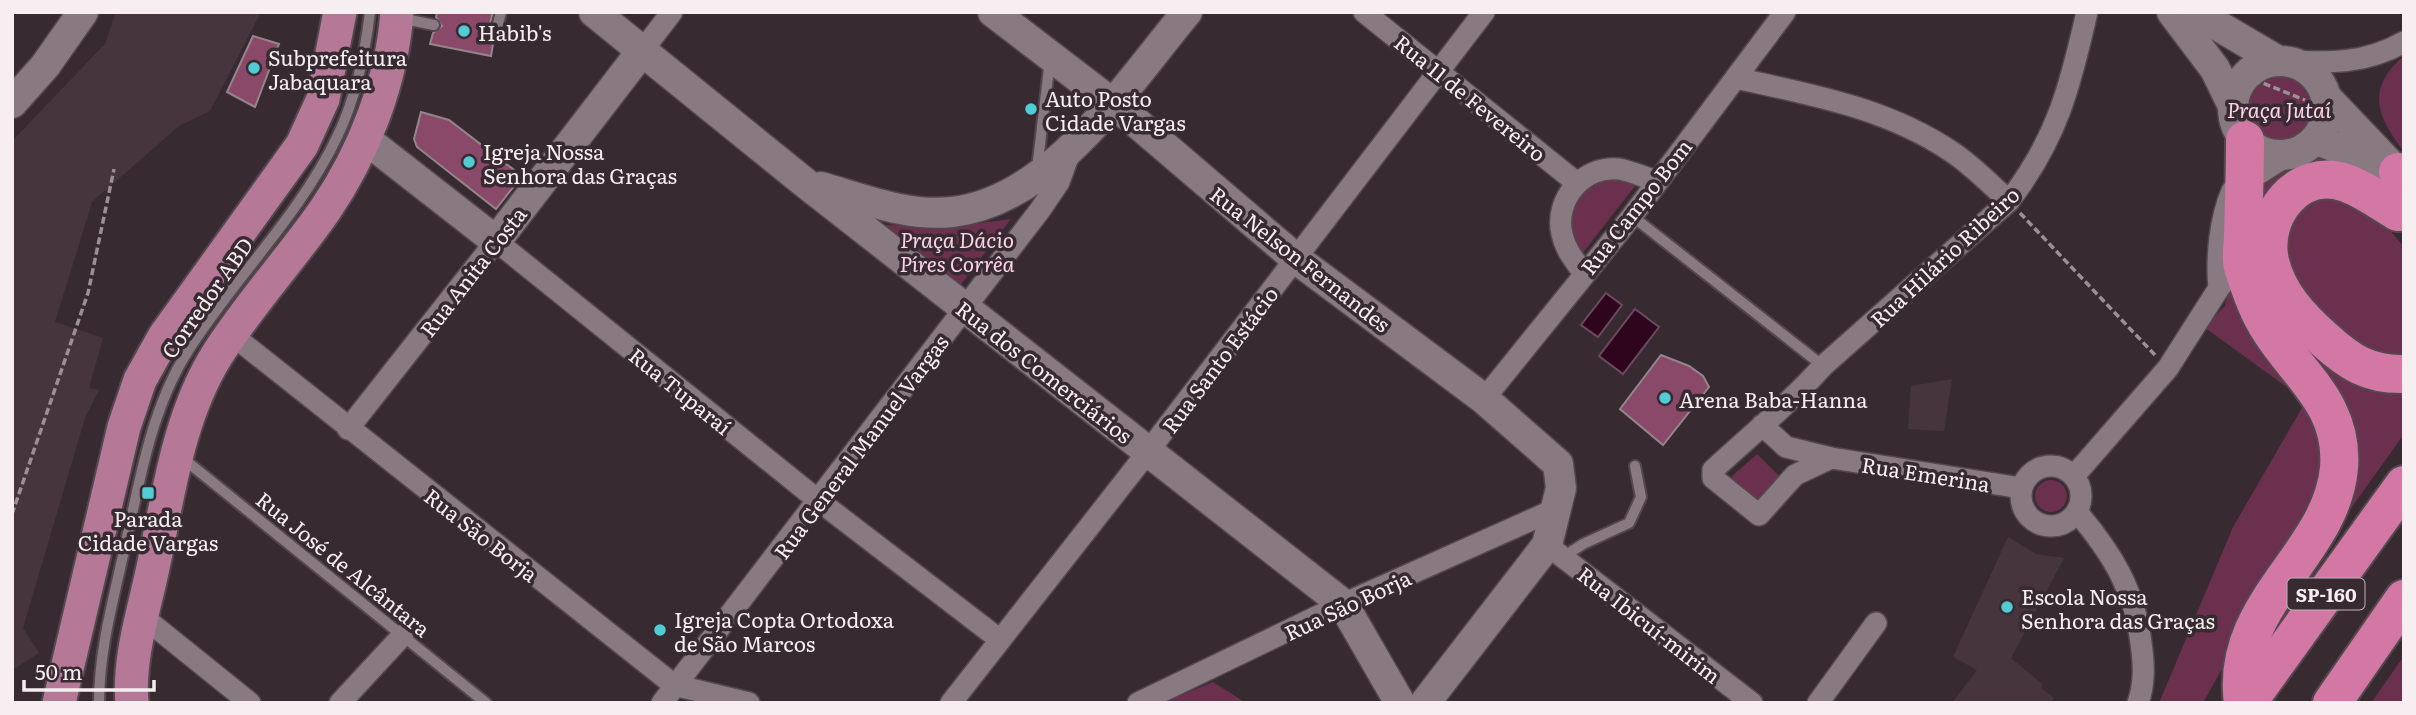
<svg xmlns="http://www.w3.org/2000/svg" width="2416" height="715" font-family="Literata,serif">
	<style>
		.built { fill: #47353d }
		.green { fill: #6b304e }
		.water { fill: #2f041d; stroke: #6b4a5d; stroke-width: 2 }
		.building { fill: #8a4969; stroke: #94858b; stroke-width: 2 }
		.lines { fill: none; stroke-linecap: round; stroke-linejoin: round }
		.lane-casing { stroke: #52484d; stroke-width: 14 }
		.street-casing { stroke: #52484d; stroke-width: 24 }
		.secondary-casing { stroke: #52484d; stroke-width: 33 }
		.primary-casing { stroke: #52484d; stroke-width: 37 }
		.highway-casing { stroke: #52484d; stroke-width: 42 }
		.path { stroke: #9a9095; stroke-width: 3.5; stroke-dasharray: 7 3.5; stroke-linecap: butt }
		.lane { stroke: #887a80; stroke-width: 10 }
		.street { stroke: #887a80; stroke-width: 21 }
		.secondary { stroke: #887a80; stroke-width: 30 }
		.primary { stroke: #b57896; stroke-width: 33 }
		.highway { stroke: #d377a4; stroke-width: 38 }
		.poi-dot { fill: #51ccd3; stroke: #372b31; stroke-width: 2.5 }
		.labels { text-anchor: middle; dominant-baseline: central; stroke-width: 7; stroke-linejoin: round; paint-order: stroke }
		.shield { fill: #372b31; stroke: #bdb4b7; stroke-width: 2 }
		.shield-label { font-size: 19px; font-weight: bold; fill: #f6eef1 }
		.poi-label { font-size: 21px; fill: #f6eef1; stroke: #372b31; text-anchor: start }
		.street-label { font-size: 21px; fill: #f6eef1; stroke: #372b31 }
		.park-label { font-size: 21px; font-style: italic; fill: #fcd4e5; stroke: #372b31 }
	</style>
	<rect width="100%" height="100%" fill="#372b31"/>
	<g class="built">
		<path d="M116,12H261L210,111L179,126L92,202L55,322L103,338L89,388L99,390L85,418L23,628L39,653L14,669L12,676V141L105,44Z"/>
		<path d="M1952,379L1944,431L1908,429L1911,386Z"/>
		<path d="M2008,537L2036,554L2064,558L2011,658L2042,684L2041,688L2054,698L2051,703H1952L1977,670L1953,657Z"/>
	</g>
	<g class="green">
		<path d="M2404,56V152C2377,116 2365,89 2404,56Z"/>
		<path d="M2282,73L2300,81L2314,97C2315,127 2294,146 2263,143C2250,127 2244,114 2248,93L2261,79Z"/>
		<path d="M2320,156L2341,158L2355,171C2341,171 2328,168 2313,171C2188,198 2302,393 2404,385V434L2275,615L2271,613C2299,572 2338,530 2349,480C2357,441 2345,400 2320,370C2308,355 2292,343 2281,326C2265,301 2260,274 2256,245C2254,221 2255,199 2268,178Z"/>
		<path d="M1617,178L1635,186L1578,259L1567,211L1593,181Z"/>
		<path d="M2328,192L2387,227L2404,247V359L2373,360L2300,293L2281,245L2300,202Z"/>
		<path d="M1011,219L959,287L885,225L950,227Z"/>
		<path d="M2229,283L2307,385L2326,482L2203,703H2159L2233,527L2306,401L2204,327L2225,306Z"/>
		<path d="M1757,454L1779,476L1758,505L1729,479Z"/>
		<circle cx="2051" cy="496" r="16"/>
		<path d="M2404,656V703H2371Z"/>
		<path d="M1213,682L1246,703H1162Z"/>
	</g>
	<g class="water">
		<path d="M1606,293L1622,305L1598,337L1581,325Z"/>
		<path d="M1635,309L1659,327L1623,374L1599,356Z"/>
	</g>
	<g class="building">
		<path d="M437,12H493L487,35L493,44L491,56L430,44L433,33L442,26L436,17Z"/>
		<path d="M253,36L279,44L255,107L227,92Z"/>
		<path d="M421,112L449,120L522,176L496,209L417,147L414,139Z"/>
		<path d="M1661,355L1689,366L1703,376L1709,387L1663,445L1620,409Z"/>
	</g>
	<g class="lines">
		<g class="lane-casing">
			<g id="lane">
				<path d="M400,18L434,25"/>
				<path d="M495,36L501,12"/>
				<path d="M1037,169L1050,60"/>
				<path d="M1632,216L1823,366"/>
				<path d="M180,456L486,703"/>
				<path d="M1563,557L1583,544L1629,523L1641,497L1635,466"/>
				<path d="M99,703C99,651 113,601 124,551C139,485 150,412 186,354C233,279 300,216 338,135C356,97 365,54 370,12"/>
			</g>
		</g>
		<g class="street-casing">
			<g id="street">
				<path d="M1364,12L1577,183"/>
				<path d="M642,51L672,12"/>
				<path d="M2286,61C2330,63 2365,64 2404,42"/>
				<path d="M1736,78C1812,95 1887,108 1952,152C1973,166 1991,185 2009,201"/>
				<path d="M1583,272C1574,260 1565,249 1562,234C1554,200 1583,165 1619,169C1631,171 1644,177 1656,181"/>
				<path d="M2219,288C2216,258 2220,218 2232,191L2288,155"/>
				<path d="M231,334L674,685L749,703"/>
				<path d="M1484,399L1632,216L1785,12"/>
				<path d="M1762,425L1786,447L1831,458L1795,475L1759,515L1713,478V470C1750,436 1789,404 1823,366L2009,201C2057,139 2070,87 2087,12"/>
				<path d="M348,429L496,241L819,501L999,639"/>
				<path d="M1831,458L2021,488"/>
				<circle cx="2051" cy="496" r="30"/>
				<path d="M2074,476L2168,368L2219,288L2241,262"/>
				<path d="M2077,512C2111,552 2135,590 2141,643C2144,664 2145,683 2138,703"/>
				<path d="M1547,545L1752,703"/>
				<path d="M142,616L250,703"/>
				<path d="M340,703L403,635"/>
				<path d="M662,703L1040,210L1059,182L1070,152"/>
				<path d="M951,703L1147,453L1484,12"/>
				<path d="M1138,703L1343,604L1558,508"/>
				<path d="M1818,703L1876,623"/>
			</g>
		</g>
		<g class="secondary-casing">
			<g id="secondary">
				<path d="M594,12L804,182L1343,604L1400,703"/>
				<path d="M993,12L1130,117L1295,258L1484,399L1558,464L1561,488L1547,545L1425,703"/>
				<path d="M2172,12L2215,69L2233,106"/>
				<path d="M2195,12L2278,61"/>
				<circle cx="2280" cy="108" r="47"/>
				<path d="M2326,97L2404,179"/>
				<path d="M12,103L45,66L83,12"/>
				<path d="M364,138L496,241L642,51"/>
				<path d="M2315,140C2352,148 2367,173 2389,201"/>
				<path d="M821,187C863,199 908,217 952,212C1052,201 1127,84 1187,12"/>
			</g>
		</g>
		<g class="primary-casing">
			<g id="primary">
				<path d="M59,703L124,427L140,380L164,337L302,145L323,99L340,12"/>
				<path d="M132,703C128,660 143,614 152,572C168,499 177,419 217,355C249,304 291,259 325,210C364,153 392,81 397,12"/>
			</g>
		</g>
		<g class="highway-casing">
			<g id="highway">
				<path d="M2398,172L2404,173"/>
				<path d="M2398,212C2381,202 2365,190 2346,183C2298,166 2260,216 2270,261C2277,293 2300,318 2324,339C2349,362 2369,375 2404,374"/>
				<path d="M2243,703C2229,603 2331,556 2339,468C2344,405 2299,376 2270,330C2257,311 2250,288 2243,267C2240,257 2243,245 2243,235C2244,203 2245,172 2245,140"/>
				<path d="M2247,703L2404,485"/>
				<path d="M2332,703L2404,599"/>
			</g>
		</g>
		<g class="path">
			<path d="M2247,71L2260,82L2305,100"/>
			<path d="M2020,213L2155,355"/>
			<path d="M12,514L88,293L114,169"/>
		</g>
		<use href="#lane" class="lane"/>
		<use href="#street" class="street"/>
		<use href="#secondary" class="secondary"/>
		<use href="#primary" class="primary"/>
		<use href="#highway" class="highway"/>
	</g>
	<g class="poi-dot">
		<circle cx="464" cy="31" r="7"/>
		<circle cx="254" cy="68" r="7"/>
		<circle cx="1031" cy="109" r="7"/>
		<circle cx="469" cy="162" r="7"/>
		<circle cx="1665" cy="398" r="7"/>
		<rect x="141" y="486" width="14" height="14" rx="3.5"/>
		<circle cx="2007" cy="607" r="7"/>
		<circle cx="660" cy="630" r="7"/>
	</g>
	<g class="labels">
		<rect class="shield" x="2287.5" y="578.5" width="77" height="31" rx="5"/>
		<g class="shield-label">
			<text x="2326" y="594">SP-160</text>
		</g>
		<g class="poi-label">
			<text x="478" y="31">Habib's</text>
			<text x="268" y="56">Subprefeitura<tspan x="268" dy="24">Jabaquara</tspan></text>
			<text x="1045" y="97">Auto Posto<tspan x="1045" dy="24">Cidade Vargas</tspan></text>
			<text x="483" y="150">Igreja Nossa<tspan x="483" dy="24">Senhora das Graças</tspan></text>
			<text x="1679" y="398">Arena Baba-Hanna</text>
			<text x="148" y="517" text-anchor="middle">Parada<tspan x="148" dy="24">Cidade Vargas</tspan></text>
			<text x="2021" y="595">Escola Nossa<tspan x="2021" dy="24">Senhora das Graças</tspan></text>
			<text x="674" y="618">Igreja Copta Ortodoxa<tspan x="674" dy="24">de São Marcos</tspan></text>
		</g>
		<g class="street-label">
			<text transform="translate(1471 97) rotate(39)">Rua 11 de Fevereiro</text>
			<text transform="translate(1635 206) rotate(-52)">Rua Campo Bom</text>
			<text transform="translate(1944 256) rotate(-43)">Rua Hilário Ribeiro</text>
			<text transform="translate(1301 258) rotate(38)">Rua Nelson Fernandes</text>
			<text transform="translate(472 271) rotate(-52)">Rua Anita Costa</text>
			<text transform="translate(206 297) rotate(-55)">Corredor ABD</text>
			<text transform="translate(1219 359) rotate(-53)">Rua Santo Estácio</text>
			<text transform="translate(1045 371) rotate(38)">Rua dos Comerciários</text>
			<text transform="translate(681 390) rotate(39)">Rua Tuparaí</text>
			<text transform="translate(860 446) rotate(-53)">Rua General Manuel Vargas</text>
			<text transform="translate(1926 473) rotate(9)">Rua Emerina</text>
			<text transform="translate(482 534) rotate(38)">Rua São Borja</text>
			<text transform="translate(344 563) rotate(39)">Rua José de Alcântara</text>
			<text transform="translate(1347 604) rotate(-25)">Rua São Borja</text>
			<text transform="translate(1650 624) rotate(38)">Rua Ibicuí-mirim</text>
		</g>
		<g class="park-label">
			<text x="2279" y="108">Praça Jutaí</text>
			<text x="957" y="238">Praça Dácio<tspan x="957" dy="24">Píres Corrêa</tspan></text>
		</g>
	</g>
	<rect width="2416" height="715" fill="none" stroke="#f6eef1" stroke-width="28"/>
	<path d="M24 680v10h130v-10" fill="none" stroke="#f6eef1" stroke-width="3.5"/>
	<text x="35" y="680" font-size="21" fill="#f6eef1" stroke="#372b31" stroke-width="5" paint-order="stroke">50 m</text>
</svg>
